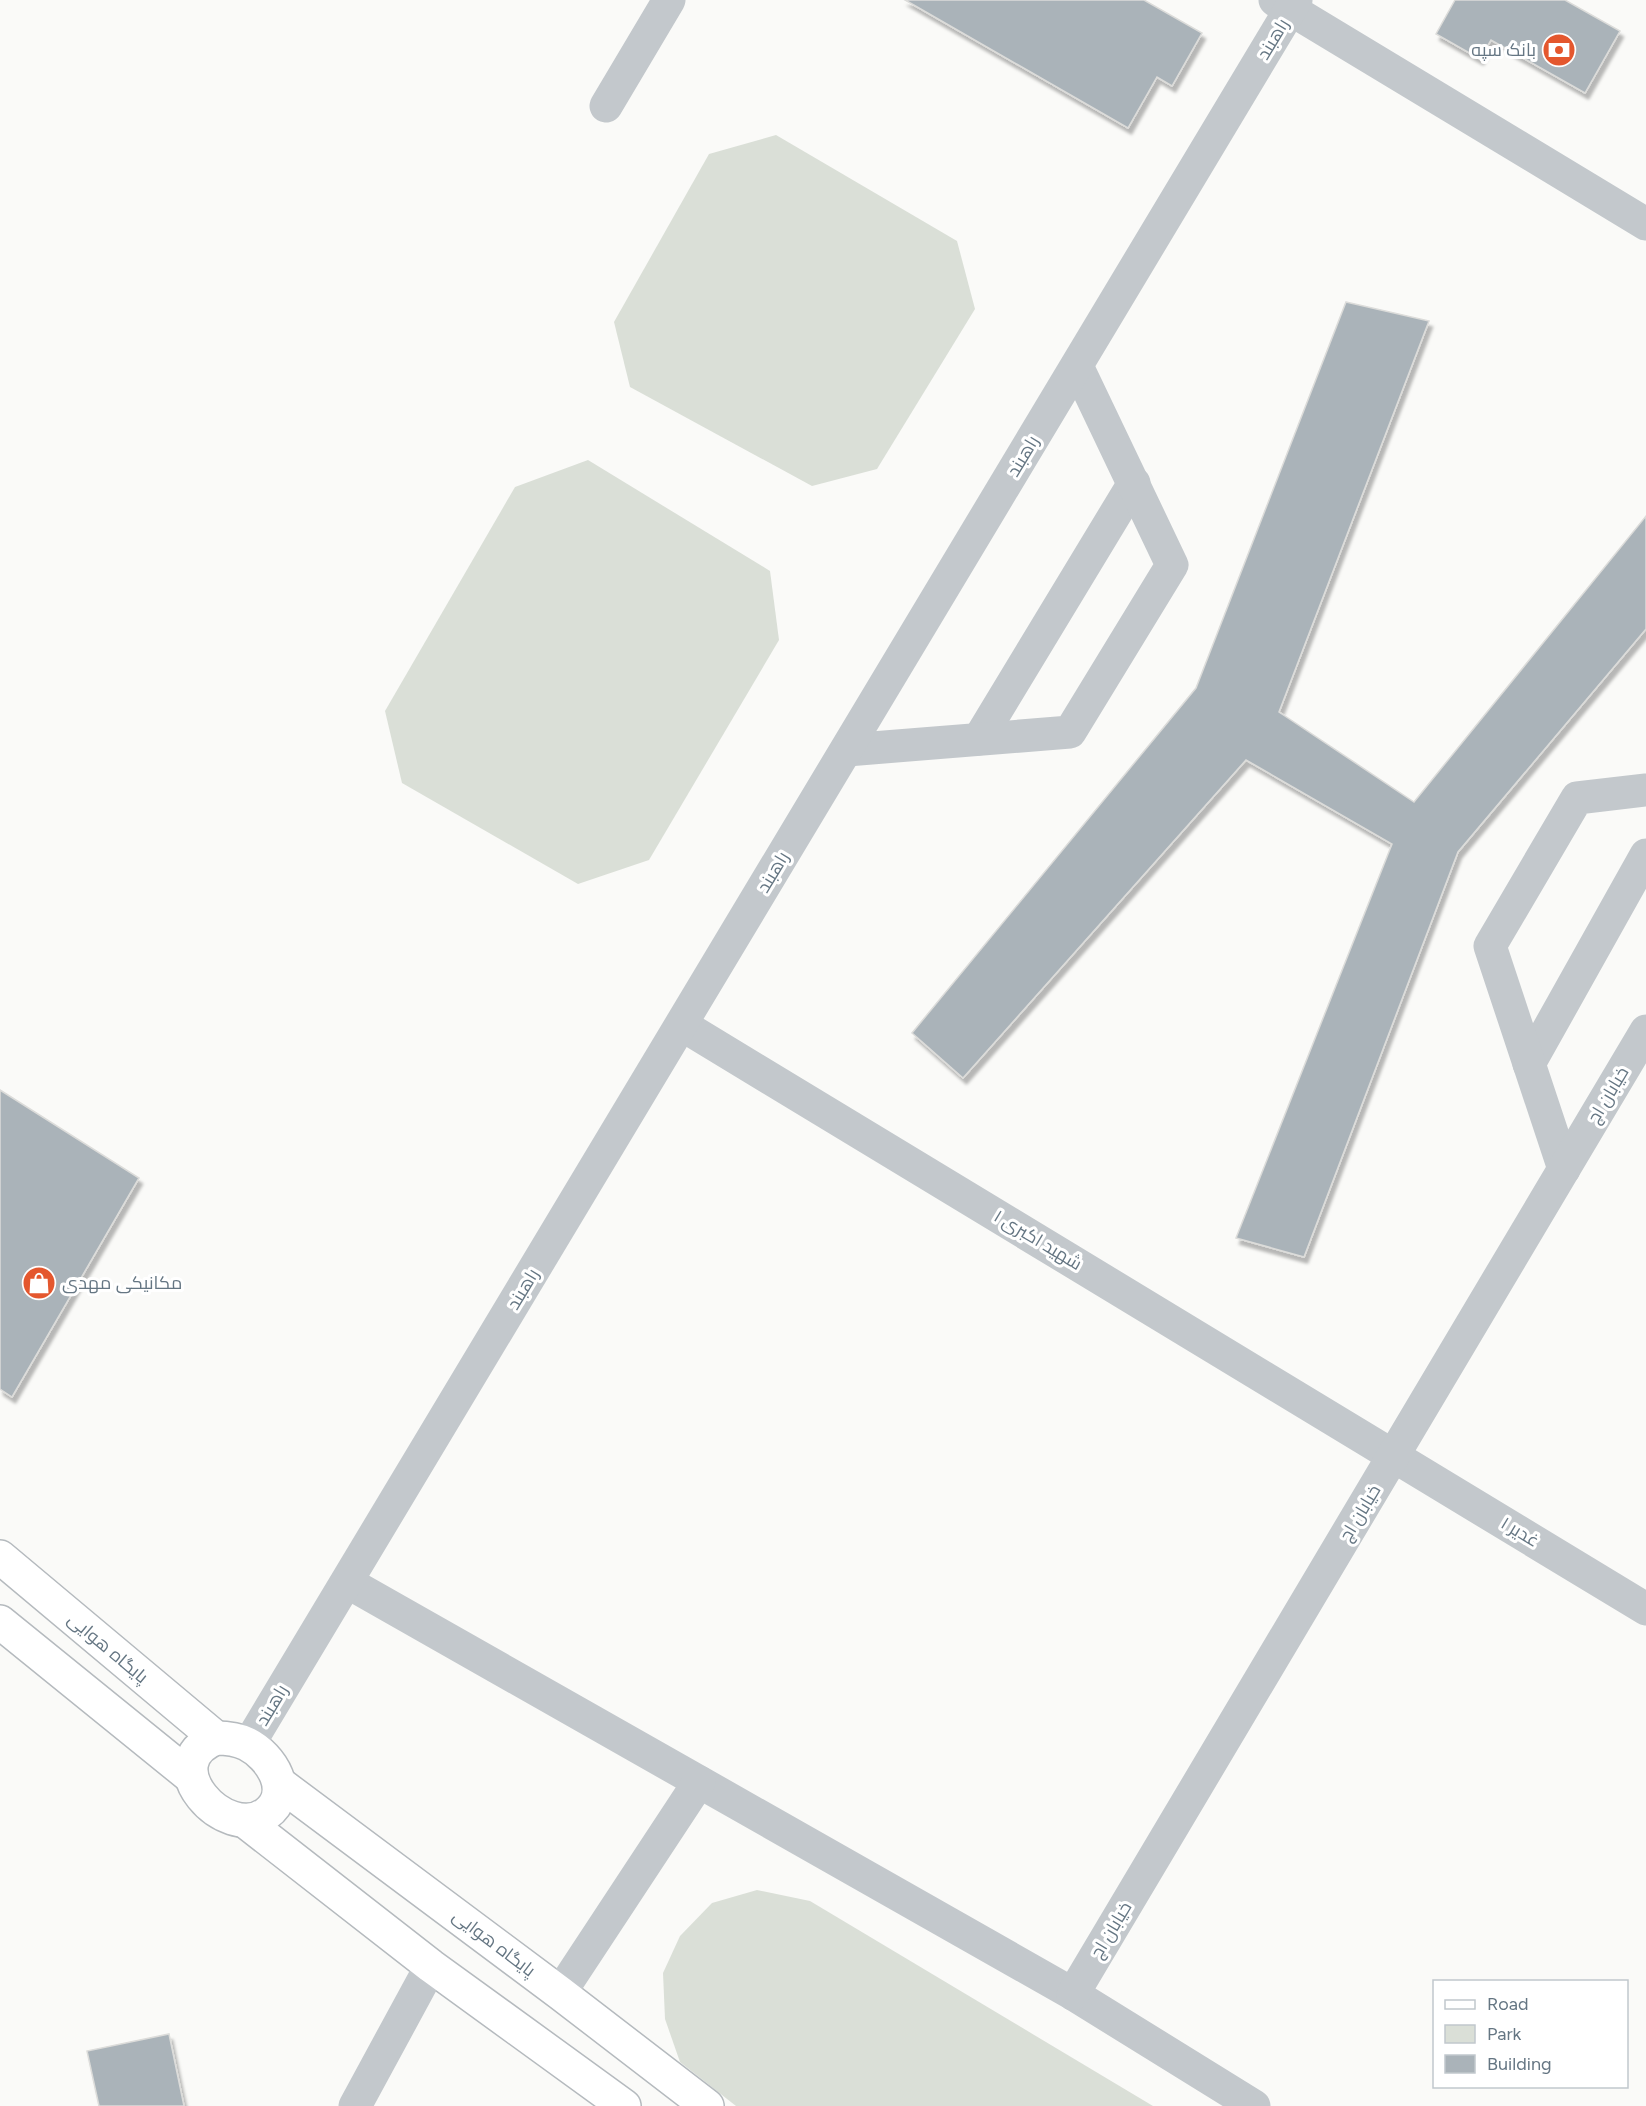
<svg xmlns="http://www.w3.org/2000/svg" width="1646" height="2106" font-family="Figtree,Cairo,sans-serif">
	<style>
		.green { fill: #dadfd7 }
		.building { fill: #aab3b9; stroke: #dcdcda; stroke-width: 1.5; filter: url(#shadow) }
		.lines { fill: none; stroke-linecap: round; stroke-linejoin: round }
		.major-casing { stroke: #b5babe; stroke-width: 36 }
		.minor { stroke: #c3c8cc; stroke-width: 33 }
		.major { stroke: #fff; stroke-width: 33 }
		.labels { text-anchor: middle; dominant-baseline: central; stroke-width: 6; stroke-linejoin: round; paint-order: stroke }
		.street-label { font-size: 18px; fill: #657683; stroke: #fff }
		.poi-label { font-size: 18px; fill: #657683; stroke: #fff; text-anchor: end }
	</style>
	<defs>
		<filter id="shadow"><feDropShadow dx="3.5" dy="6" stdDeviation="1.5" flood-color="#0004"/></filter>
	</defs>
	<rect width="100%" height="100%" fill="#fafaf8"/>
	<g class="green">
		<path d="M776,135L957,241L975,309L877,469L812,486L630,387L614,322L709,154Z"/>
		<path d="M588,460L770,571L779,640L649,860L578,884L402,783L385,711L515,487Z"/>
		<path d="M757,1890L810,1901L1153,2106H736L680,2062L665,2019L663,1973L680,1936L712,1903Z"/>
	</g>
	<g class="building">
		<path d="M905,0H1144L1202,33L1172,86L1157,77L1128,128Z"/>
		<path d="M1455,0H1565L1620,31L1585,93L1491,40L1480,59L1436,34Z"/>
		<path d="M1346,302L1429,321L1279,712L1414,802L1646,516V629L1458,852L1304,1257L1236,1238L1392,844L1246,760L963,1078L912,1033L1196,688Z"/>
		<path d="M0,1090L139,1178L12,1397L0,1389Z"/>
		<path d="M169,2034L184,2106H99L87,2051Z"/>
	</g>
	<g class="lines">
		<g class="major-casing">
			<g id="major">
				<path d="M0,1557L216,1738"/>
				<path d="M0,1622L190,1776"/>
				<path d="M216,1738C227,1738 237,1739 247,1744C271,1756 295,1793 266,1814C226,1843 152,1764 216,1738Z"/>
				<path d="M280,1784L560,1993L707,2106"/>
				<path d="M245,1821L431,1966L624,2106"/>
			</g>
		</g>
		<g class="minor">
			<path d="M1275,0L1646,224"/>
			<path d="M606,106L669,0"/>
			<path d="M979,739L1134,483"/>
			<path d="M847,750L1070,732L1172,565L1077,366"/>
			<path d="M682,1025L1646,1609"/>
			<path d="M1529,1064L1646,855"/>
			<path d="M1564,1169L1490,946L1577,798L1646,790"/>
			<path d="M347,1582L1073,1994L1254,2106"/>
			<path d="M249,1744L1296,0"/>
			<path d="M560,1993L699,1782"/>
			<path d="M1073,1994L1646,1031"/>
			<path d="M355,2106L431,1966"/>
		</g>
		<use href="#major" class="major"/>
	</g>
	<defs>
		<g id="bank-disc" transform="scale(1.725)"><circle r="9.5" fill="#e4572e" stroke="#fff"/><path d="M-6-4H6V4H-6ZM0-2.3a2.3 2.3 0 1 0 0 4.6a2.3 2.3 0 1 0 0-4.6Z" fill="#fff"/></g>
		<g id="shop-disc" transform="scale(1.725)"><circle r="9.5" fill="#e4572e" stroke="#fff"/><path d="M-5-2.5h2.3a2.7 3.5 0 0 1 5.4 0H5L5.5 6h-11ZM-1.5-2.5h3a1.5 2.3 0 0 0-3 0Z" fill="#fff"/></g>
	</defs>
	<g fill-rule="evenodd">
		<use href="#bank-disc" x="1559" y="50"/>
		<use href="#shop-disc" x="39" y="1283"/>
	</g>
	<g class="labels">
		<g class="street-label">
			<text transform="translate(1273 39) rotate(-59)">راهبند</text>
			<text transform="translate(1023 456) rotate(-59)">راهبند</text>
			<text transform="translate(773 872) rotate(-59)">راهبند</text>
			<text transform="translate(1608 1095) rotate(-59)">خیابان اچ</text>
			<text transform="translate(1038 1240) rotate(31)">شهید اکبری ۱</text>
			<text transform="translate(523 1289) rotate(-59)">راهبند</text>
			<text transform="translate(1360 1513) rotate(-59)">خیابان اچ</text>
			<text transform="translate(1520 1532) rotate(31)">غدیر ۱</text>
			<text transform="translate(108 1648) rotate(40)">پایگاه هوایی</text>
			<text transform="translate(272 1705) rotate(-59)">راهبند</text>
			<text transform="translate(1111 1930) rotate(-59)">خیابان اچ</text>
			<text transform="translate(494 1943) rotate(37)">پایگاه هوایی</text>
		</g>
		<g class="poi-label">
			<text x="1536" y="50">بانک سپه</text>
			<text x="62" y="1283" text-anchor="start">مکانیکی مهدی</text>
		</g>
	</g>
	<rect x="1433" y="1980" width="195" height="108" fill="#ffffff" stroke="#c1c8cd" stroke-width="1.5"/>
	<rect x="1445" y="2000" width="30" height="9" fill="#ffffff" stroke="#c1c8cd" stroke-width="1.5"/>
	<text x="1487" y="2010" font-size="18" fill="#657683">Road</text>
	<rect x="1445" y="2025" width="30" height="18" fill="#dadfd7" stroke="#c1c8cd" stroke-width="1.5"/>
	<text x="1487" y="2040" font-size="18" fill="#657683">Park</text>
	<rect x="1445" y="2055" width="30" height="18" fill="#aab3b9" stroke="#c1c8cd" stroke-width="1.5"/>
	<text x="1487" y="2070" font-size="18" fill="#657683">Building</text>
</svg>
